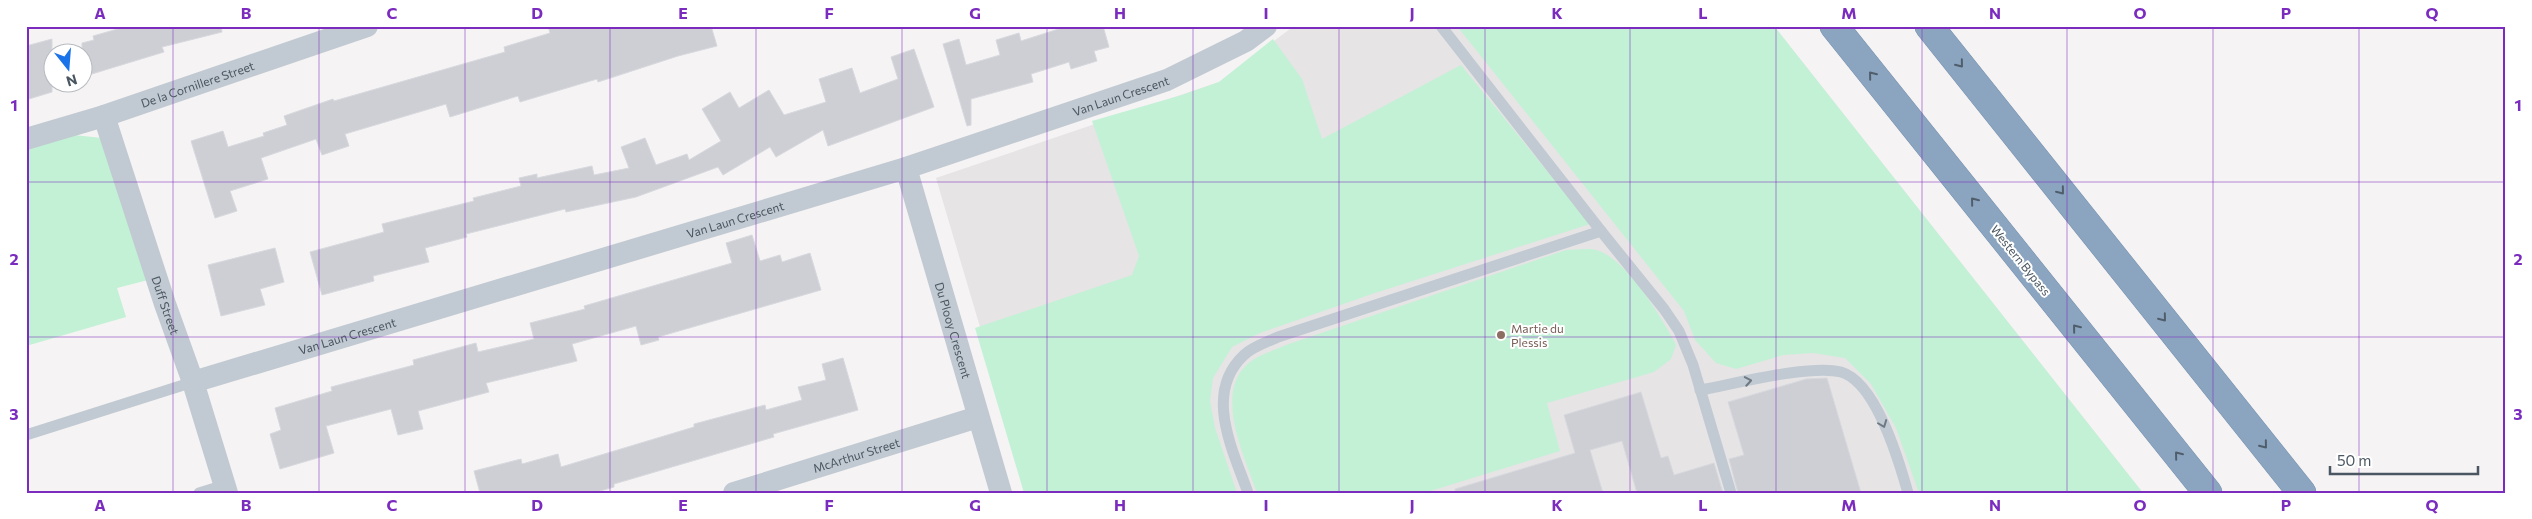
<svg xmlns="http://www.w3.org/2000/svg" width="2532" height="519" font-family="Commissioner,sans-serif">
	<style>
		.education { fill: #e6e4e5 }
		.green { fill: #c3f1d5 }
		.building { fill: #cdcfd5; stroke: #d7d9de }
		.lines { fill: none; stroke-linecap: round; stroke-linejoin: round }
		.motorway-casing { stroke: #7690ad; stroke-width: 29 }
		.service { stroke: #c1cad2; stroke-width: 11 }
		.minor { stroke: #c1cad2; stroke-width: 22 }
		.motorway { stroke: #8ba5c1; stroke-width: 28 }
		.oneway { stroke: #505e6b }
		.oneway2 { stroke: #6e7983 }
		.grid { fill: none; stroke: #7b2cbf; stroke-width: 1; stroke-opacity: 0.55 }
		.education-dot { fill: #8d6e63; stroke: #fff; stroke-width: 2 }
		.labels { text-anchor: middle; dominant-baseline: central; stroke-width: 4; stroke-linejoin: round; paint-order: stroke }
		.street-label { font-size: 12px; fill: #4a5661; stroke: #fff }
		.education-label { font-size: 12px; fill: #785e54; stroke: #fff; text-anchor: start }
		.neatline { fill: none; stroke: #7b2cbf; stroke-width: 2 }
		.grid-label { font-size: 16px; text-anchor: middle; font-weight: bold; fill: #7b2cbf }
	</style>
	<rect width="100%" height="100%" fill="#f5f3f3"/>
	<path class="education" d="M1294,26H1774L2143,493H1029L936,178L1219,82Z"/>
	<g class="green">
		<path d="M1457,26H1774L2143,493H1919L1896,428L1871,384L1845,358L1813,353L1783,355L1736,369L1716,363L1695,340L1684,311Z"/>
		<path d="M1273,39L1302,79L1322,139L1461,65L1590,224L1372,294L1260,333L1232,347L1213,378L1210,401L1215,428L1237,493H1024L975,328L1132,275L1139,256L1092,121L1182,95L1219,82Z"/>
		<path d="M74,135L102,138L152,279L117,288L126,317L26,346V149Z"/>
		<path d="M1566,250C1575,250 1588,248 1596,250C1625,257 1663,319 1676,345L1671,359L1654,372L1547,403L1560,451L1424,493H1257C1245,457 1212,391 1250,362C1260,354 1275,350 1286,345Z"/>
	</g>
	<g class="building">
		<path d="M128,26H221L222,32L162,47L164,52L82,77V43L94,40L93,36Z"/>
		<path d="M548,26H711L717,46L678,56L598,82L597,79L520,102L518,96L450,117L446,104L345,134L349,146L322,155L316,139L261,158L268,179L230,191L237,211L215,218L191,141L223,131L228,147L264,136L263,133L287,125L284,116L333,99L334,101L505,52L504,47L550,33Z"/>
		<path d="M1068,26H1103L1109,47L1094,51L1097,61L1071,69L1069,62L1031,74L1033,82L971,99V125L967,126L943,44L959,39L966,65L1000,55L996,40L1019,33L1021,41Z"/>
		<path d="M52,39V92L29,99L26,88V46Z"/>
		<path d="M914,49L934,107L828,146L823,130L776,157L770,147L723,175L718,167L636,197L566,212L565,209L466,234L467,237L425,248L429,262L373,276L374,281L322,295L310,252L384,232L382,224L474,201L473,198L521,186L519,178L537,174V178L592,166L594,175L629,168L621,147L645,138L656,165L687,154L689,160L721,141L702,109L730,92L739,108L769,90L784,115L826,102L819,79L852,68L860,93L898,79L891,57Z"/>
		<path d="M752,235L760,261L780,255L782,262L810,253L821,290L658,337L659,340L641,345L636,326L572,344L577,361L486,383L489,392L418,411L423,429L398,435L391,409L326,426L334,453L280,469L270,434L281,430L275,408L332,391L331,387L414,365L413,360L476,343L478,352L534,339L530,323L585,309L584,306L732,263L726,243Z"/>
		<path d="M275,248L284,282L260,289L265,305L221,316L208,265Z"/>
		<path d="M843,358L858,410L773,434L774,437L614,484V487L593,493H480L474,471L521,459L522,464L558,454L561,467L694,427V424L765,405L766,410L802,400L798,387L826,380L822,364Z"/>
		<path d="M1827,378L1861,493H1738L1729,459L1744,455L1728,402L1806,379Z"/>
		<path d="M1641,392L1661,458L1668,456L1674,475L1714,463L1723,493H1637L1622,441L1590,450L1603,493H1455V489L1575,453L1564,415Z"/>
	</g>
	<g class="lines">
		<g class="motorway-casing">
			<g id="motorway">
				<path d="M1834,26L2208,493"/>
				<path d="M1929,26L2302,493"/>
			</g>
		</g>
		<g class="service">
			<path d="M1441,26L1601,231L1664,309L1679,331L1693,365L1731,493"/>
			<path d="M1700,390C1734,384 1811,364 1841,372C1876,382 1899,461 1908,493"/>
			<path d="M26,435L193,382"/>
			<path d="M199,493L225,485"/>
			<path d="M1248,493C1233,450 1203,393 1244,355C1252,347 1267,342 1278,337L1601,231"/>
		</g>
		<g class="minor">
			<path id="s1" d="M104,116L165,304L193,382L227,493"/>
			<path id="s2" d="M26,139L104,116L367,26"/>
			<path id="s3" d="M906,168L1001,493"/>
			<path id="s4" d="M193,382L906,168L1167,80L1246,41L1266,26"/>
			<path id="s5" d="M734,493L978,417"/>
		</g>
		<use href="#motorway" class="motorway"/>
	</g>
	<defs><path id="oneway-chevron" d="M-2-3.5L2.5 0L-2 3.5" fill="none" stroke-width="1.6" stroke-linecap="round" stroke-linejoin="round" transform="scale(1.25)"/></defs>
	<g class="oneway">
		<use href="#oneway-chevron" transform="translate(1960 64) rotate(51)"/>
		<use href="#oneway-chevron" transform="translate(1872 75) rotate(-129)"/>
		<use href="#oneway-chevron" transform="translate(2061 191) rotate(51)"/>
		<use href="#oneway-chevron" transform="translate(1974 201) rotate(-129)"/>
		<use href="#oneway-chevron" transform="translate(2163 318) rotate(51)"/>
		<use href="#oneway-chevron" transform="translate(2076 328) rotate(-129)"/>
		<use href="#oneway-chevron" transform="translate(2264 445) rotate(51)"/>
		<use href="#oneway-chevron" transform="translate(2178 455) rotate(-129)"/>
	</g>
	<g class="oneway2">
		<use href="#oneway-chevron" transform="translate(1748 381) rotate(-10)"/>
		<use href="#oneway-chevron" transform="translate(1883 424) rotate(69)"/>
	</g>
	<path class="grid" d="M173,26V493M319,26V493M465,26V493M610,26V493M756,26V493M902,26V493M1047,26V493M1193,26V493M1339,26V493M1485,26V493M1630,26V493M1776,26V493M1922,26V493M2067,26V493M2213,26V493M2359,26V493M26,182H2506M26,337H2506"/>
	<circle class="education-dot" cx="1501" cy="335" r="5"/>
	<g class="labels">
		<g class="street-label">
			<text stroke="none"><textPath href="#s2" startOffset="180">De la Cornillere Street</textPath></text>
			<text stroke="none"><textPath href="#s4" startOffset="971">Van Laun Crescent</textPath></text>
			<text stroke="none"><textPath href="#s4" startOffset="566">Van Laun Crescent</textPath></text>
			<text transform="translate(2021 260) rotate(51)">Western Bypass</text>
			<text stroke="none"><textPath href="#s1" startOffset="199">Duff Street</textPath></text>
			<text stroke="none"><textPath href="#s3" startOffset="169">Du Plooy Crescent</textPath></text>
			<text stroke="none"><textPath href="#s4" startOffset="161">Van Laun Crescent</textPath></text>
			<text stroke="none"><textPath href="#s5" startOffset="128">McArthur Street</textPath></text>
		</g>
		<g class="education-label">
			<text x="1511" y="328">Martie du<tspan x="1511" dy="14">Plessis</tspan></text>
		</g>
	</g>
	<rect width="2532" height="519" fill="none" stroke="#ffffff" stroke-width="55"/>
	<g transform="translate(68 68) rotate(163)"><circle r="24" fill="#ffffff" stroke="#b7bbc0"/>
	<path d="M0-4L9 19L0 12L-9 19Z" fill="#1a73e8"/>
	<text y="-8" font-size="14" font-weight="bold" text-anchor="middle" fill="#4a5661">N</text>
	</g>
	<path d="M2330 466v8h148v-8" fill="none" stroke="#4a5661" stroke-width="2.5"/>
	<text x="2337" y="466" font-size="15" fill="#4a5661" stroke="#ffffff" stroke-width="4" paint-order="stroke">50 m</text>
	<rect x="28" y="28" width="2476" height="464" class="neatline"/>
	<g class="grid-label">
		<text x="100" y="19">A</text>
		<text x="246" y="19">B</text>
		<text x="392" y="19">C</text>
		<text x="537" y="19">D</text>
		<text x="683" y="19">E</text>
		<text x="829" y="19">F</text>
		<text x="975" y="19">G</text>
		<text x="1120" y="19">H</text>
		<text x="1266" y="19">I</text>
		<text x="1412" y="19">J</text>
		<text x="1557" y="19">K</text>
		<text x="1703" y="19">L</text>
		<text x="1849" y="19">M</text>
		<text x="1995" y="19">N</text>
		<text x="2140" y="19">O</text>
		<text x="2286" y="19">P</text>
		<text x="2432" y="19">Q</text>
		<text x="14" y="111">1</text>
		<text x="2518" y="111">1</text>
		<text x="14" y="265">2</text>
		<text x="2518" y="265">2</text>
		<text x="14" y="420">3</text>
		<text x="2518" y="420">3</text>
		<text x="100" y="511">A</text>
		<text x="246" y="511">B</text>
		<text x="392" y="511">C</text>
		<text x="537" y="511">D</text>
		<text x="683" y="511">E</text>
		<text x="829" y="511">F</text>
		<text x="975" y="511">G</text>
		<text x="1120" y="511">H</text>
		<text x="1266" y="511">I</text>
		<text x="1412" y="511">J</text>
		<text x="1557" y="511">K</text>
		<text x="1703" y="511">L</text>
		<text x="1849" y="511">M</text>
		<text x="1995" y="511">N</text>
		<text x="2140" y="511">O</text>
		<text x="2286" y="511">P</text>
		<text x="2432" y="511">Q</text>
	</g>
</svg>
